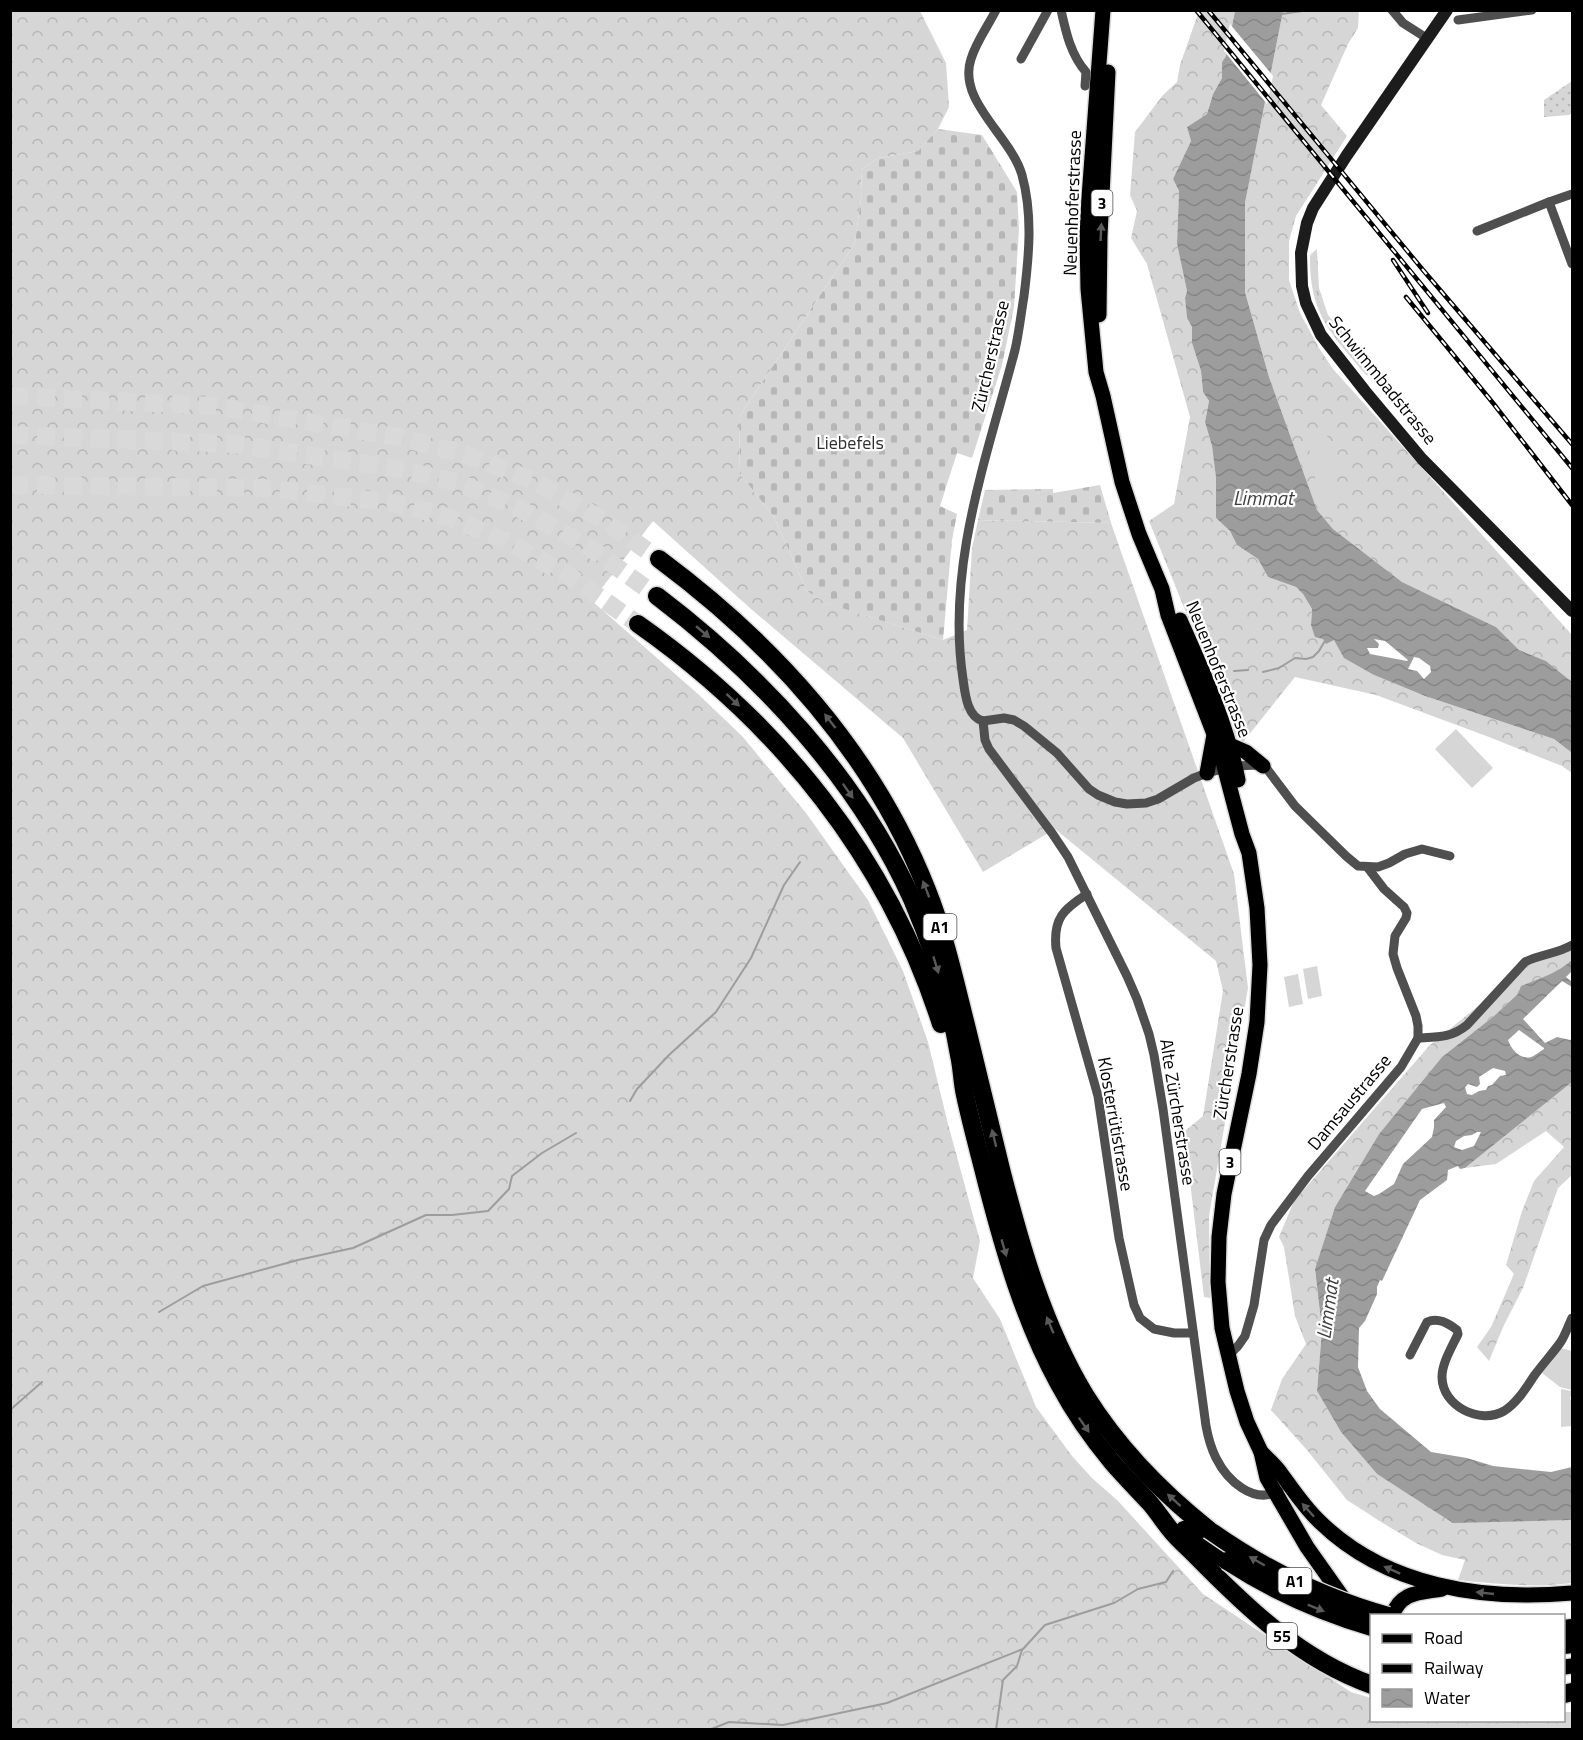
<svg xmlns="http://www.w3.org/2000/svg" width="1583" height="1740" font-family="'Titillium Web',sans-serif">
	<style>
		.grass { fill: url(#grass-tufts) }
		.forest { fill: url(#forest-crowns) }
		.cemetery { fill: url(#cemetery-stones) }
		.park { fill: url(#park-dots) }
		.garden { fill: #d6d6d6 }
		.water { fill: url(#water-waves); fill-rule: evenodd }
		.pier { fill: #fff }
		.lines { fill: none; stroke-linecap: round; stroke-linejoin: round }
		.stream { stroke: #9d9d9d; stroke-width: 2 }
		.highway-tunnel { stroke: #d9d9d9; stroke-width: 18; stroke-dasharray: 18 9; stroke-linecap: butt }
		.primary-casing { stroke: #dbdbdb; stroke-width: 18 }
		.highway-casing { stroke: #dbdbdb; stroke-width: 21 }
		.street { stroke: #4f4f4f; stroke-width: 9 }
		.secondary { stroke: #1c1c1c; stroke-width: 12 }
		.primary { stroke: #000; stroke-width: 15 }
		.highway { stroke: #000; stroke-width: 18 }
		.rail-casing { stroke: #000; stroke-width: 4.5 }
		.rail { stroke: #fff; stroke-width: 2; stroke-dasharray: 7; stroke-linecap: butt }
		.highway-bridge-casing { stroke: #dbdbdb; stroke-width: 21; stroke-linecap: butt }
		.highway-bridge { stroke: #000; stroke-width: 18 }
		.oneway { fill: #595959 }
		.labels { text-anchor: middle; dominant-baseline: central; stroke-width: 4.5; stroke-linejoin: round; paint-order: stroke }
		.shield { fill: #fff; stroke: #4c4c4c; stroke-width: 1.5 }
		.shield-label { font-size: 16px; font-weight: bold; fill: #000 }
		.street-label { font-size: 18px; fill: #000; stroke: #fff }
		.park-label { font-size: 18px; fill: #2d2d2d; stroke: #fff }
		.water-label { font-size: 20px; font-style: italic; fill: #3e3e3e; stroke: #fff }
	</style>
	<defs>
		<pattern id="grass-tufts" width="24" height="20" patternUnits="userSpaceOnUse" patternTransform="scale(1.5)"><rect width="24" height="20" fill="#d6d6d6"/><path d="M3 7l-1-3M5 7V3M7 7l1-3M15 17l-1-3M17 17v-4M19 17l1-3" fill="none" stroke="#b6b6b6"/></pattern>
		<pattern id="forest-crowns" width="20" height="18" patternUnits="userSpaceOnUse" patternTransform="scale(1.5)"><rect width="20" height="18" fill="#d6d6d6"/><path d="M2 6a3 3 0 1 1 6 0M12 15a3 3 0 1 1 6 0" fill="none" stroke="#b6b6b6"/></pattern>
		<pattern id="cemetery-stones" width="16" height="16" patternUnits="userSpaceOnUse" patternTransform="scale(1.5)"><rect width="16" height="16" fill="#d6d6d6"/><path d="M2 7V4a2 2 0 0 1 4 0v3zM10 15v-3a2 2 0 0 1 4 0v3z" fill="#b6b6b6"/></pattern>
		<pattern id="park-dots" width="8" height="8" patternUnits="userSpaceOnUse" patternTransform="scale(1.5)"><rect width="8" height="8" fill="#d6d6d6"/><path d="M2 2h.1M6 6h.1" fill="none" stroke="#b6b6b6" stroke-width="1.8" stroke-linecap="round"/></pattern>
		<pattern id="water-waves" width="16" height="10" patternUnits="userSpaceOnUse" patternTransform="scale(1.5)"><rect width="16" height="10" fill="#9d9d9d"/><path d="M0 5q4-4 8 0t8 0" fill="none" stroke="#858585"/></pattern>
	</defs>
	<rect width="100%" height="100%" fill="#fff"/>
	<path class="grass" d="M1317,249L1319,288L1328,315L1379,375L1374,377L1366,375C1330,332 1309,314 1310,255Z"/>
	<g class="forest">
		<path d="M11,11H920L946,63L949,107L938,129L918,151L878,158L861,170L862,191L855,243L739,417L740,474L774,517L807,591L827,603L943,640L967,630L972,548L978,520L1111,523L1234,874L1248,988L1209,1216L1210,1298L1204,1297L1184,1132L1203,1116L1223,991L1216,961L1055,829L983,872L903,738L751,609L653,521L592,601L698,694L742,736L806,813L868,900L903,971L928,1042L948,1124L980,1241L973,1278L1000,1319L1036,1407L1072,1456L1092,1478L1118,1501L1203,1594L1351,1692L1371,1698L1372,1720H1564V1712H1572V1729L11,1730Z"/>
		<path d="M1199,11H1235L1226,56L1222,62V78L1213,94L1207,114L1187,127L1191,141L1173,179L1179,191L1177,244L1187,291L1185,298L1187,318L1192,327V343L1201,371L1203,392L1209,401L1205,422L1212,446L1216,478V518L1230,531L1237,545L1258,559L1268,577L1296,587L1303,594L1312,609L1311,625L1334,640L1374,675L1425,696L1554,739L1572,753V773L1562,766L1489,737L1376,695L1295,677L1240,746L1149,521L1174,504L1190,417L1147,264L1131,238L1137,211L1130,195L1135,132L1163,95L1177,82L1180,65Z"/>
		<path d="M1283,11H1359L1358,28L1348,44L1321,105L1347,136L1296,216L1289,241V280L1300,313L1319,348L1333,369L1572,635V682L1546,661L1519,650L1496,627L1402,582L1333,529L1317,510L1269,377L1245,292V203Z"/>
		<path d="M1572,950V960C1562,969 1547,979 1534,981L1494,1016L1442,1057L1379,1134L1335,1207L1315,1270L1322,1330L1317,1391L1341,1432L1377,1474L1453,1522L1572,1520V1583C1534,1588 1496,1584 1458,1580L1465,1560L1442,1555L1416,1543L1381,1522L1347,1500L1307,1450L1271,1410L1282,1379L1306,1344L1295,1316L1284,1247L1279,1237L1294,1201L1429,1046L1533,961Z"/>
		<path d="M1572,1082V1175L1558,1188L1523,1288L1504,1325L1489,1361L1477,1347L1491,1327L1514,1274L1506,1265L1522,1211L1534,1181L1564,1147L1546,1131L1496,1164L1465,1168Z"/>
	</g>
	<g class="cemetery">
		<path d="M938,129L982,135L1017,192L1019,229L1014,307L1002,365L972,458L957,453L940,506L957,514L952,540L943,640L826,603L807,591L774,517L740,474L739,417L855,243L862,191L861,170L878,158L918,151Z"/>
		<path d="M1100,485L1111,523L978,520L985,490L1053,489V493Z"/>
	</g>
	<path class="park" d="M1572,81V113L1569,115L1544,117V100Z"/>
	<g class="garden">
		<path d="M1327,435L1340,499L1320,502L1307,438Z"/>
		<path d="M1456,729L1493,768L1472,788L1435,749Z"/>
		<path d="M1317,966L1322,996L1308,999L1303,969Z"/>
		<path d="M1298,974L1303,1004L1289,1007L1284,977Z"/>
		<path d="M1561,1348L1572,1351V1390L1560,1387L1542,1373Z"/>
		<path d="M1561,1389L1572,1391L1570,1399L1572,1400V1426L1561,1427Z"/>
	</g>
	<g class="water">
		<path d="M1235,11H1283L1245,203V292L1269,377L1317,510L1333,529L1402,582L1496,627L1519,650L1546,661L1572,682V753L1554,739L1425,696L1374,675L1344,658L1334,640L1326,644L1323,639L1315,637L1311,625L1312,609L1303,594L1296,587L1268,577L1258,559L1237,545L1230,531L1216,518V478L1212,446L1205,422L1209,401L1203,392L1201,371L1192,343V327L1187,318L1185,298L1187,291L1177,244L1179,191L1173,179L1191,141L1187,127L1207,114L1213,94L1222,78V62L1226,56ZM1374,639L1385,641L1408,660L1407,661L1370,654L1367,648H1378L1379,644ZM1414,657L1419,658L1430,666L1431,672L1424,679L1417,671L1408,669Z"/>
		<path d="M1572,960V971L1566,977L1572,982V987L1562,981L1523,1019L1545,1043L1557,1037L1570,1040L1572,1039V1082L1465,1168L1460,1169L1458,1166L1448,1170L1447,1180L1420,1200L1382,1281L1380,1280L1377,1287V1294L1365,1321L1359,1328L1358,1367L1367,1391L1380,1409L1431,1452L1467,1458L1493,1466L1551,1472L1572,1467V1520L1453,1523L1377,1474L1341,1432L1317,1391L1322,1330L1315,1269L1335,1207L1379,1134L1442,1057L1494,1016L1518,994L1521,986C1540,978 1556,974 1572,960ZM1519,1030L1544,1048V1049C1540,1051 1535,1056 1531,1057C1520,1060 1511,1049 1508,1040ZM1493,1068L1505,1071L1506,1075L1500,1076L1492,1085L1488,1086L1486,1090L1479,1091L1472,1095L1467,1094L1465,1087L1468,1084L1477,1087L1480,1084L1479,1077ZM1444,1103L1446,1107L1434,1120V1127L1432,1137L1403,1164L1394,1184L1379,1194L1374,1196L1365,1191L1422,1109ZM1477,1132H1481L1474,1146L1462,1150L1454,1147L1456,1141L1464,1136L1472,1135Z"/>
	</g>
	<path class="pier" d="M1230,24L1273,76L1267,104L1224,51Z"/>
	<g class="lines">
		<g class="stream">
			<path d="M1282,14L1309,10"/>
			<path d="M1234,671L1248,670"/>
			<path d="M1263,672L1279,668L1295,658L1306,659L1313,657L1319,651L1326,639"/>
			<path d="M630,1101L637,1089L669,1055L716,1012L751,958L784,885L800,862"/>
			<path d="M159,1312L203,1286L298,1260L353,1248L426,1215H452L488,1211L509,1189L512,1176L542,1153L576,1133"/>
			<path d="M10,1410L42,1382"/>
			<path d="M709,1730L729,1722L783,1725L887,1703L1023,1649L1045,1625L1114,1603L1138,1589L1166,1582L1173,1571"/>
			<path d="M996,1730L1003,1680L1017,1666L1022,1650"/>
		</g>
		<g class="highway-tunnel">
			<path d="M10,396L214,406L398,437L468,455L533,481L605,521L659,559"/>
			<path d="M10,435L234,444L394,468L459,483L520,509L590,548L657,596"/>
			<path d="M10,485L263,488L388,502L448,517L504,540L572,578L638,624"/>
		</g>
		<g class="primary-casing">
			<g id="primary">
				<path d="M1103,10L1089,197L1087,236L1088,289L1096,372L1103,396L1122,482L1139,534L1162,589L1168,615L1219,747L1242,834L1249,853L1257,908L1260,965L1257,1022L1249,1074L1224,1194L1219,1237L1218,1282L1222,1328L1237,1391L1247,1422L1261,1452L1267,1478L1307,1547L1348,1605"/>
				<path d="M1099,315L1100,236L1108,72"/>
				<path d="M1180,620C1203,672 1227,724 1238,780"/>
				<path d="M1230,745L1246,752L1263,766"/>
				<path d="M1207,773L1214,735"/>
				<path d="M1261,1452C1267,1458 1275,1465 1280,1472C1293,1490 1304,1507 1320,1522C1387,1587 1483,1601 1572,1593"/>
				<path d="M1392,1616C1401,1591 1420,1593 1442,1589"/>
				<path d="M1564,1667L1572,1666"/>
			</g>
		</g>
		<g class="highway-casing">
			<g id="highway">
				<path d="M659,559C776,646 873,753 927,890C945,935 955,982 967,1029C978,1076 990,1122 1001,1169C1021,1247 1043,1325 1085,1395C1118,1448 1161,1492 1209,1530"/>
				<path d="M657,596C761,675 858,779 912,899C933,948 950,1002 959,1055C962,1068 962,1082 965,1095C971,1123 979,1152 986,1180C1004,1250 1024,1320 1059,1384C1074,1412 1092,1438 1112,1462C1124,1476 1137,1489 1149,1502C1158,1512 1165,1524 1174,1534C1180,1541 1187,1547 1193,1553C1246,1607 1299,1659 1372,1685"/>
				<path d="M638,624C780,724 888,858 941,1024"/>
				<path d="M1184,1530L1227,1561"/>
				<path d="M1564,1629L1572,1628"/>
				<path d="M1564,1645L1572,1644"/>
				<path d="M1564,1694L1572,1692"/>
			</g>
		</g>
		<g class="street">
			<path d="M1061,10C1066,33 1071,55 1086,72L1085,86"/>
			<path d="M1392,10L1403,23L1428,39"/>
			<path d="M1458,20L1532,10"/>
			<path d="M1021,59L1048,10"/>
			<path d="M1549,202L1572,264"/>
			<path d="M1477,231L1549,202L1572,194"/>
			<path d="M983,721L985,740L989,749L1052,833L1068,857L1127,976L1137,999L1149,1034L1154,1055L1163,1109L1206,1426C1208,1437 1211,1448 1216,1458C1227,1480 1253,1505 1279,1491"/>
			<path d="M983,721C967,717 965,693 963,679C946,566 987,457 1015,350C1019,333 1021,314 1024,296C1029,256 1033,215 1022,175C1011,136 957,101 971,59C976,42 988,26 996,10"/>
			<path d="M983,721L1004,718L1014,720L1024,726L1057,753L1089,789L1098,795L1115,802L1127,804L1146,803L1158,799L1194,778L1207,773L1235,766L1258,765L1267,769L1295,806L1346,856L1358,866L1378,867L1389,863L1405,854L1422,849L1450,856"/>
			<path d="M1087,894C1064,909 1053,918 1056,948L1098,1096L1119,1238L1134,1305L1140,1318L1154,1329L1174,1333H1193"/>
			<path d="M1418,1038C1438,1037 1451,1038 1467,1025L1525,962C1540,954 1557,954 1572,945"/>
			<path d="M1410,1355L1427,1322C1438,1317 1448,1323 1457,1330L1458,1334C1452,1347 1442,1363 1442,1377C1442,1406 1480,1425 1504,1411C1517,1403 1526,1388 1534,1376C1542,1365 1552,1354 1560,1343C1565,1336 1568,1326 1572,1318"/>
			<path d="M1228,1356L1238,1346L1245,1336L1254,1305L1264,1240L1271,1225L1308,1176L1401,1067L1418,1038V1026L1416,1016L1397,968L1393,954L1395,936L1406,918L1407,913L1404,907L1384,889L1368,868"/>
		</g>
		<path class="secondary" d="M1447,10L1347,155L1313,208L1307,223L1301,253L1302,286L1306,303L1321,335L1365,391L1422,459L1572,611"/>
		<use href="#primary" class="primary"/>
		<use href="#highway" class="highway"/>
		<g class="rail-casing">
			<g id="rail">
				<path d="M1196,10L1572,468"/>
				<path d="M1208,10L1423,270L1572,444"/>
				<path d="M1393,260L1428,313"/>
				<path d="M1406,297L1493,403L1572,505"/>
			</g>
		</g>
		<use href="#rail" class="rail"/>
		<g class="highway-bridge-casing">
			<g id="highway-bridge">
				<path d="M1209,1530C1264,1569 1323,1598 1388,1616"/>
				<path d="M1227,1561C1272,1590 1320,1612 1372,1627"/>
			</g>
		</g>
		<use href="#highway-bridge" class="highway-bridge"/>
	</g>
	<defs><path id="oneway-solid" d="M-6-.8H1V-3.2L6.5 0L1 3.2V.8H-6Z" transform="scale(1.5)"/></defs>
	<g class="oneway">
		<use href="#oneway-solid" transform="translate(1101 232) rotate(-87)"/>
		<use href="#oneway-solid" transform="translate(703 632) rotate(40)"/>
		<use href="#oneway-solid" transform="translate(733 700) rotate(43)"/>
		<use href="#oneway-solid" transform="translate(830 721) rotate(-128)"/>
		<use href="#oneway-solid" transform="translate(848 791) rotate(55)"/>
		<use href="#oneway-solid" transform="translate(926 889) rotate(-111)"/>
		<use href="#oneway-solid" transform="translate(936 965) rotate(73)"/>
		<use href="#oneway-solid" transform="translate(994 1138) rotate(-104)"/>
		<use href="#oneway-solid" transform="translate(1004 1248) rotate(74)"/>
		<use href="#oneway-solid" transform="translate(1050 1325) rotate(-113)"/>
		<use href="#oneway-solid" transform="translate(1084 1425) rotate(55)"/>
		<use href="#oneway-solid" transform="translate(1174 1500) rotate(-138)"/>
		<use href="#oneway-solid" transform="translate(1308 1510) rotate(-132)"/>
		<use href="#oneway-solid" transform="translate(1257 1561) rotate(-150)"/>
		<use href="#oneway-solid" transform="translate(1392 1570) rotate(-156)"/>
		<use href="#oneway-solid" transform="translate(1485 1593) rotate(-174)"/>
		<use href="#oneway-solid" transform="translate(1316 1608) rotate(22)"/>
	</g>
	<g class="labels">
		<g class="shield">
			<rect x="1091.5" y="190" width="21" height="26" rx="4.5"/>
			<rect x="923.5" y="914" width="33" height="26" rx="4.5"/>
			<rect x="1219.5" y="1149" width="21" height="26" rx="4.5"/>
			<rect x="1278.5" y="1568" width="33" height="26" rx="4.5"/>
			<rect x="1267" y="1623" width="30" height="26" rx="4.5"/>
		</g>
		<g class="shield-label">
			<text x="1102" y="203">3</text>
			<text x="940" y="927">A1</text>
			<text x="1230" y="1162">3</text>
			<text x="1295" y="1581">A1</text>
			<text x="1282" y="1636">55</text>
		</g>
		<g class="street-label">
			<text transform="translate(1072 203) rotate(-88)">Neuenhoferstrasse</text>
			<text transform="translate(990 356) rotate(-77)">Zürcherstrasse</text>
			<text transform="translate(1383 380) rotate(51)">Schwimmbadstrasse</text>
			<text transform="translate(1219 669) rotate(68)">Neuenhoferstrasse</text>
			<text transform="translate(1228 1063) rotate(-81)">Zürcherstrasse</text>
			<text transform="translate(1349 1102) rotate(-50)">Damsaustrasse</text>
			<text transform="translate(1178 1112) rotate(81)">Alte Zürcherstrasse</text>
			<text transform="translate(1116 1124) rotate(80)">Klosterrütistrasse</text>
		</g>
		<g class="park-label">
			<text x="850" y="442">Liebefels</text>
		</g>
		<g class="water-label">
			<text x="1263" y="497">Limmat</text>
			<text transform="translate(1327 1309) rotate(-82)">Limmat</text>
		</g>
	</g>
	<rect width="1583" height="1740" fill="none" stroke="#000000" stroke-width="24"/>
	<rect x="1370" y="1614" width="195" height="108" fill="#ffffff" stroke="#999999" stroke-width="1.5"/>
	<rect x="1382" y="1634" width="30" height="9" fill="#000000" stroke="#999999" stroke-width="1.5"/>
	<text x="1424" y="1644" font-size="18" fill="#000000">Road</text>
	<rect x="1382" y="1664" width="30" height="9" fill="#000000" stroke="#999999" stroke-width="1.5"/>
	<text x="1424" y="1674" font-size="18" fill="#000000">Railway</text>
	<rect x="1382" y="1689" width="30" height="18" fill="url(#water-waves)" stroke="#999999" stroke-width="1.5"/>
	<text x="1424" y="1704" font-size="18" fill="#000000">Water</text>
</svg>
